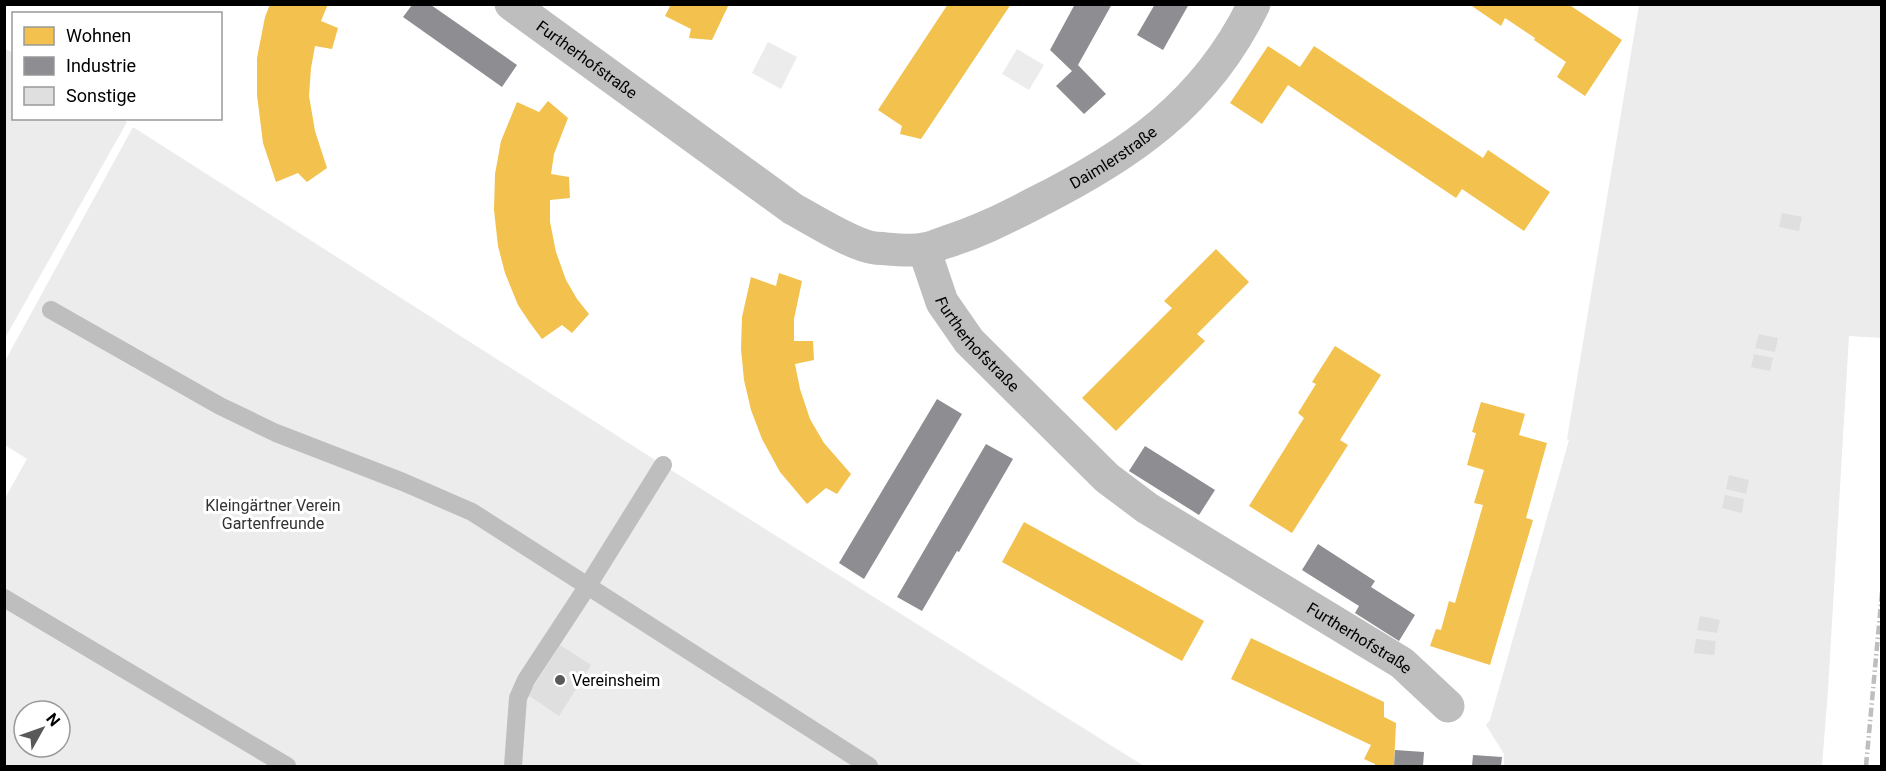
<svg xmlns="http://www.w3.org/2000/svg" width="1886" height="771" font-family="Roboto,sans-serif">
	<style>
		.green { fill: #ececec; fill-rule: evenodd }
		.homes { fill: #f2c14e }
		.industry { fill: #8d8d92 }
		.building { fill: #dfdfdf }
		.lines { fill: none; stroke-linecap: round; stroke-linejoin: round }
		.lane { stroke: #bebebe; stroke-width: 18 }
		.street { stroke: #bebebe; stroke-width: 33 }
		.rail { stroke: #bebebe; stroke-width: 4.5; stroke-dasharray: 9 3 1.5 3; stroke-linecap: butt }
		.poi-dot { fill: #595959; stroke: #fff; stroke-width: 2 }
		.labels { text-anchor: middle; dominant-baseline: central; stroke-width: 6; stroke-linejoin: round; paint-order: stroke }
		.street-label { font-size: 16px; fill: #000; stroke: #fff }
		.park-label { font-size: 16px; fill: #333; stroke: #fff }
		.poi-label { font-size: 16px; fill: #000; stroke: #fff; text-anchor: start }
	</style>
	<rect width="100%" height="100%" fill="#fff"/>
	<g class="green">
		<path d="M1639,5H1881V338L1849,336L1828,690L1822,766H1504V754L1486,725L1490,720L1569,440L1567,439Z"/>
		<path d="M768,42L797,57L781,89L752,73Z"/>
		<path d="M4,48L13,53L14,118H122L127,122L5,338Z"/>
		<path d="M1017,49L1044,65L1029,90L1002,74Z"/>
		<path d="M133,127L663,465L1144,766H5V498L27,459L5,445V361ZM24,711H60V747H24Z"/>
	</g>
	<g class="homes">
		<path d="M270,4H328L321,21L338,28L332,49L315,46L311,68L309,96L315,131L327,168L307,182L298,173L276,182L263,143L257,95V58L265,17Z"/>
		<path d="M671,4H729L712,40L689,38L691,29L665,16Z"/>
		<path d="M948,4H1011L921,139L900,134L902,126L878,110Z"/>
		<path d="M1469,4H1568L1622,40L1585,96L1557,77L1566,62L1534,40L1535,38L1505,18L1501,26Z"/>
		<path d="M1268,46L1300,67L1314,46L1483,158L1488,150L1550,192L1524,231L1462,189L1456,198L1288,85L1262,124L1230,103Z"/>
		<path d="M548,101L568,118L554,154L551,174L569,177L570,198L550,200V222L556,252L566,280L577,299L589,314L572,333L562,325L542,339L530,323L518,305L505,273L498,246L494,210L495,174L501,141L517,102L539,112Z"/>
		<path d="M1216,249L1249,282L1197,334L1205,341L1116,431L1082,398L1172,308L1164,301Z"/>
		<path d="M779,273L802,281L794,319V341H813L814,360L795,364L800,389L810,419L824,443L851,474L837,494L826,488L807,504L780,472L762,439L751,410L744,380L741,349L742,317L751,277L776,286Z"/>
		<path d="M1335,346L1381,375L1340,440L1348,445L1292,533L1249,506L1304,418L1298,413L1316,384L1312,382Z"/>
		<path d="M1481,402L1525,414L1519,435L1547,443L1526,518L1533,520L1490,665L1430,646L1436,629L1441,630L1449,601L1455,603L1483,505L1474,503L1484,470L1467,465L1476,433L1472,432Z"/>
		<path d="M1024,522L1204,621L1182,661L1002,562Z"/>
		<path d="M1251,638L1384,702V717L1396,723L1394,766H1375V764L1364,759L1371,745L1231,679Z"/>
	</g>
	<g class="industry">
		<path d="M1075,4H1112L1078,65L1106,94L1084,114L1056,86L1072,71L1050,50Z"/>
		<path d="M1155,4H1189L1163,50L1137,35Z"/>
		<path d="M412,5H431L517,65L502,87L403,17Z"/>
		<path d="M937,399L962,414L864,579L839,563Z"/>
		<path d="M986,444L1013,459L959,552L957,551L922,611L897,597Z"/>
		<path d="M1145,446L1215,490L1199,515L1129,471Z"/>
		<path d="M1318,544L1375,581L1371,587L1415,615L1399,641L1355,613L1359,606L1302,570Z"/>
		<path d="M1395,750L1424,752L1423,766H1394Z"/>
		<path d="M1473,755L1502,757L1501,766H1472Z"/>
	</g>
	<g class="building">
		<path d="M1782,213L1802,217L1799,231L1779,227Z"/>
		<path d="M1759,334L1778,338L1775,352L1755,348Z"/>
		<path d="M1754,354L1773,358L1770,371L1751,367Z"/>
		<path d="M1729,475L1749,480L1746,494L1726,489Z"/>
		<path d="M1725,495L1744,499L1742,513L1722,508Z"/>
		<path d="M1700,616L1720,620L1717,633L1697,630Z"/>
		<path d="M1696,639L1716,641L1714,655L1694,653Z"/>
		<path d="M560,645L591,665L559,716L528,695Z"/>
	</g>
	<g class="lines">
		<g class="lane">
			<path d="M51,310L220,406L276,433L403,482L472,512L869,766"/>
			<path d="M4,598L287,766"/>
			<path d="M513,766L518,698L526,680L587,587L663,465"/>
		</g>
		<g class="street">
			<path id="s1" d="M511,4L793,209C812,219 854,246 875,248C890,249 910,252 925,249C932,248 939,244 946,242C978,232 1004,219 1033,204C1129,156 1206,104 1254,4"/>
			<path id="s2" d="M924,249L942,302L969,341L1107,478L1147,508L1402,663L1448,706"/>
		</g>
		<path class="rail" d="M1866,766L1882,592"/>
	</g>
	<circle class="poi-dot" cx="560" cy="680" r="6"/>
	<g class="labels">
		<g class="street-label">
			<text stroke="none"><textPath href="#s1" startOffset="94">Furtherhofstraße</textPath></text>
			<text stroke="none"><textPath href="#s1" startOffset="700">Daimlerstraße</textPath></text>
			<text stroke="none"><textPath href="#s2" startOffset="111">Furtherhofstraße</textPath></text>
			<text stroke="none"><textPath href="#s2" startOffset="597">Furtherhofstraße</textPath></text>
		</g>
		<g class="park-label">
			<text x="273" y="505">Kleingärtner Verein<tspan x="273" dy="18">Gartenfreunde</tspan></text>
		</g>
		<g class="poi-label">
			<text x="572" y="680">Vereinsheim</text>
		</g>
	</g>
	<rect width="1886" height="771" fill="none" stroke="#000000" stroke-width="12"/>
	<rect x="12" y="12" width="210" height="108" fill="#ffffff" stroke="#999999" stroke-width="1.5"/>
	<rect x="24" y="27" width="30" height="18" fill="#f2c14e" stroke="#999999" stroke-width="1.5"/>
	<text x="66" y="42" font-size="18" fill="#000000">Wohnen</text>
	<rect x="24" y="57" width="30" height="18" fill="#8d8d92" stroke="#999999" stroke-width="1.5"/>
	<text x="66" y="72" font-size="18" fill="#000000">Industrie</text>
	<rect x="24" y="87" width="30" height="18" fill="#dfdfdf" stroke="#999999" stroke-width="1.5"/>
	<text x="66" y="102" font-size="18" fill="#000000">Sonstige</text>
	<g transform="translate(42 729) rotate(50)"><circle r="28" fill="#ffffff" stroke="#999999" stroke-width="1.5"/>
	<path d="M0-4.5L10 22L0 15L-10 22Z" fill="#595959"/>
	<text y="-9" font-size="16" font-weight="bold" text-anchor="middle" fill="#000000">N</text>
	</g>
</svg>
